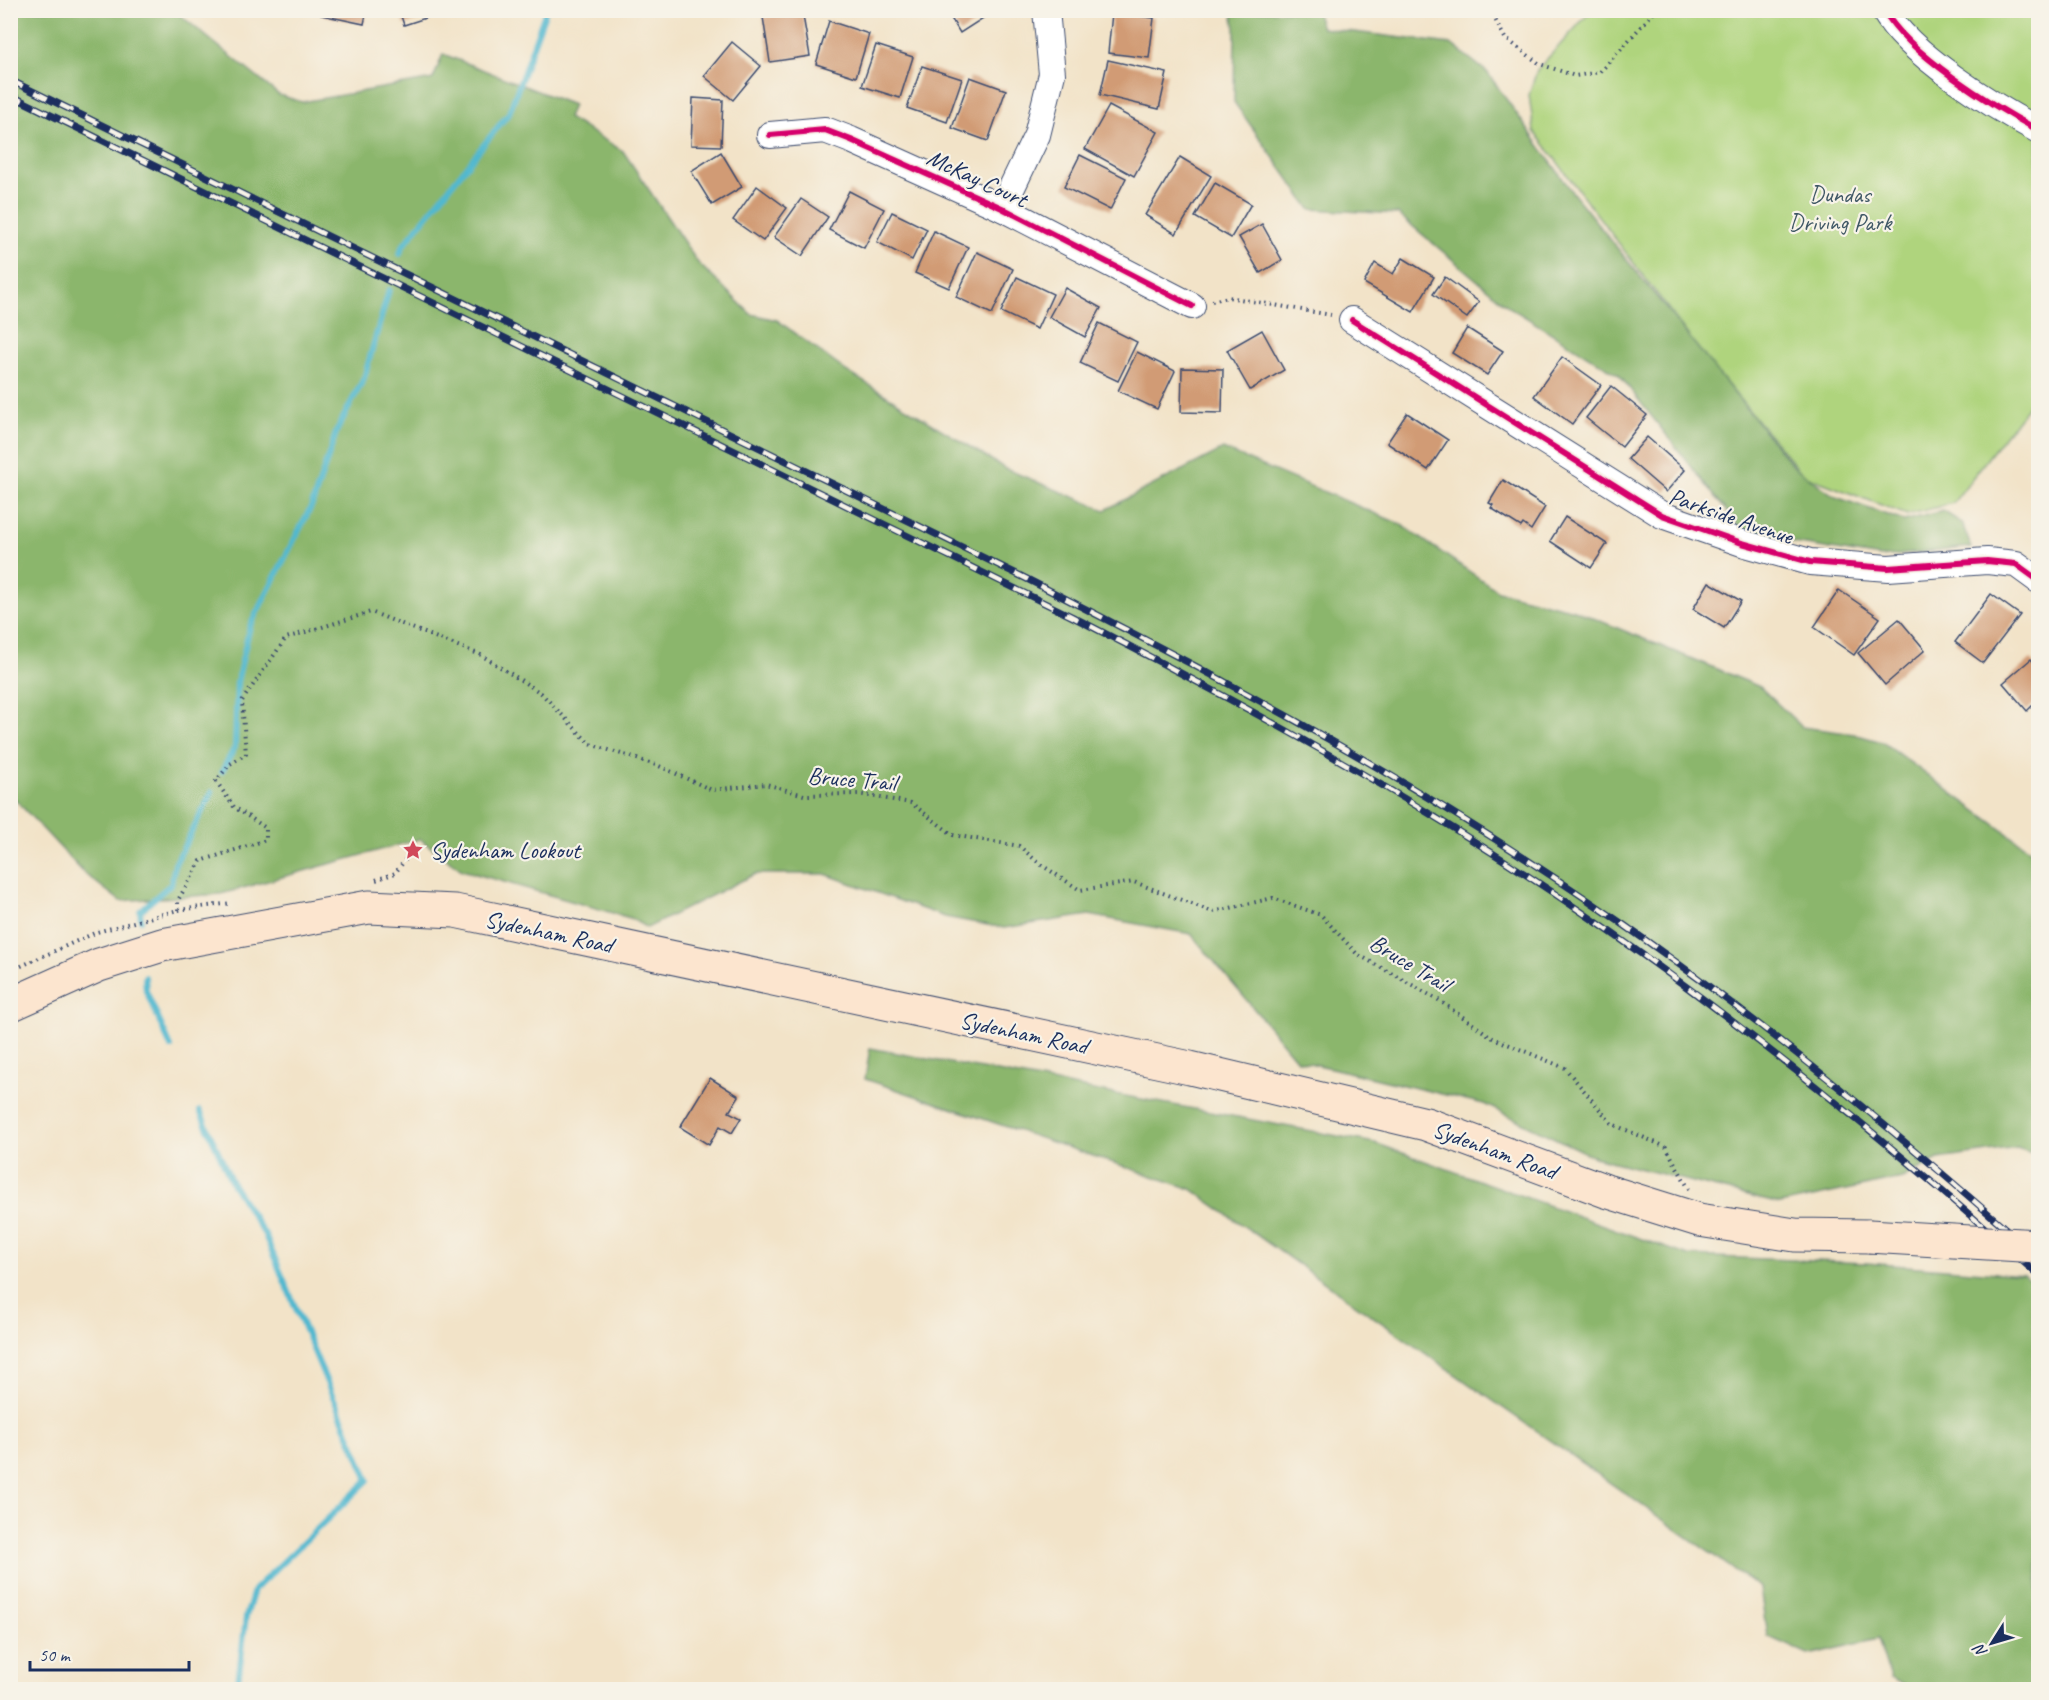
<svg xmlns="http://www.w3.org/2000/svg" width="2049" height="1700" font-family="Caveat,sans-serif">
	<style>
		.green { fill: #afd47d; stroke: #65826e; stroke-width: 1.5 }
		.forest { fill: #8bb66c; stroke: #537265; stroke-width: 1.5 }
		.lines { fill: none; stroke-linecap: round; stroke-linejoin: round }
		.stream { stroke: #51b8cf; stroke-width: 6 }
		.building { fill: #d19b75 }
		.street-casing { stroke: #3b4a6e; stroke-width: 28 }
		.secondary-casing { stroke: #3b4a6e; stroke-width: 35 }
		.path { stroke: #3b4a6e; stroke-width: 4; stroke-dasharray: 1.5 4.5; stroke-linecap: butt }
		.street { stroke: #fff; stroke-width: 26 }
		.secondary { stroke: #fce5cf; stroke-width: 33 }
		.rail-casing { stroke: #1b2f5e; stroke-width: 7 }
		.rail { stroke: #f7f3e8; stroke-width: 4.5; stroke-dasharray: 14; stroke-linecap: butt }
		.secondary-bridge-casing { stroke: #3b4a6e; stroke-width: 35; stroke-linecap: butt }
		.secondary-bridge { stroke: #fce5cf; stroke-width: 33 }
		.cycleway-casing { stroke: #f7f3e8; stroke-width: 10 }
		.cycleway { stroke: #d6006c; stroke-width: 6 }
		.labels { text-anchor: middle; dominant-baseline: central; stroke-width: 4.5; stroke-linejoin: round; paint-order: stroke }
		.street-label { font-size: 24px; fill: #1b2f5e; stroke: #f7f3e8 }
		.park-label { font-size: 24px; fill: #405866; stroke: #f7f3e8 }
		.poi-label { font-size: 24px; fill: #1b2f5e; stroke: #f7f3e8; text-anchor: start }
	</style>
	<rect width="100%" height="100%" fill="#f7f3e8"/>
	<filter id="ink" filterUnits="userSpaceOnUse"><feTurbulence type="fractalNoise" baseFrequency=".0167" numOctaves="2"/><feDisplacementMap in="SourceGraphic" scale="12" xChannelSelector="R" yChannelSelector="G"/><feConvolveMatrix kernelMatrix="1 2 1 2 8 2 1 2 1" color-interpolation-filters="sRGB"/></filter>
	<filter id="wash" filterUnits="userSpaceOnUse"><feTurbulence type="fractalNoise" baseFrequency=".008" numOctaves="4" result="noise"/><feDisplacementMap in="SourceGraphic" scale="24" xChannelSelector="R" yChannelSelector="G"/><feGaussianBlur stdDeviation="1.35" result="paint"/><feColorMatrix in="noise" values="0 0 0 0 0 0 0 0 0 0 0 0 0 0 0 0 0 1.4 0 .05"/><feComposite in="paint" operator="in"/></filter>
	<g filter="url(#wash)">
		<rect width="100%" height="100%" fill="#f2e3c8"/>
		<path class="green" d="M1591,11H2038V393L1953,503L1907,515L1803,475L1706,359L1534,131L1529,95L1537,70Z"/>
		<g class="forest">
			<path d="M11,10L175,11L279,95L302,102L433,79L443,54L573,105L568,118L623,151L698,263L751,314L777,320L846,371L1006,469L1105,510L1223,449L1400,524L1498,591L1574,610L1760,687L1802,727L1854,734L1882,742L2038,856V1155L2017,1148L1938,1159L1902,1178L1780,1204L1594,1157L1484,1104L1297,1060L1191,934L1089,915L1004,928L945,917L825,874H755L647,928L630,918L462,870L420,839L221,894L120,901L84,873L11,795Z"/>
			<path d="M1232,11H1316L1322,28L1451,44L1487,72L1573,193L1792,465L1836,497L1904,521L1943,511L1962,523L1971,547L1881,557L1800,544L1743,532L1619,375L1509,307L1398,214L1310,209L1234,102L1235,28Z"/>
			<path d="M870,1048L1375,1143L1689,1256L1866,1263L2024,1275L2038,1288V1689H1912L1890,1678L1878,1639L1809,1655L1767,1636L1760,1588L1191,1189L865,1079Z"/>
		</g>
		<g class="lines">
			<g class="stream">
				<path d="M400,254L402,247L509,113L546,10"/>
				<path d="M222,771L235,747L237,682L250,626L312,505L337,430L364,378L389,290"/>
				<path d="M141,920L140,911L171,884L175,864L212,792"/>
				<path d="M145,977L146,991L171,1047"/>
				<path d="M200,1111L233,1185L265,1235L368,1480L254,1590L246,1617L237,1690"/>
			</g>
		</g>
		<g id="blocks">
			<g class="building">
				<path d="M322,10H367L364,24L321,15Z"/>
				<path d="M399,10H447V11L404,25Z"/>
				<path d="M802,10L810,56L770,62L763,17Z"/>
				<path d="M946,10H990L991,13L960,33Z"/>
				<path d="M1112,13L1154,18L1149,58L1108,53Z"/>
				<path d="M829,21L869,34L856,77L816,64Z"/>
				<path d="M732,42L761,66L733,100L704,76Z"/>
				<path d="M876,45L913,57L900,98L862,86Z"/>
				<path d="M1108,60L1167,73L1159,109L1100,95Z"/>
				<path d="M922,66L962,79L947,122L907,108Z"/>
				<path d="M970,77L1006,90L988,141L952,128Z"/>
				<path d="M693,98L723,100L721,146L691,145Z"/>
				<path d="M1109,106L1158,132L1134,176L1085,149Z"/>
				<path d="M721,152L742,187L712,205L691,171Z"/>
				<path d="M1080,155L1126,178L1110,210L1064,187Z"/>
				<path d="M1180,157L1211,176L1176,234L1145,215Z"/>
				<path d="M1215,183L1251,204L1231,238L1195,217Z"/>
				<path d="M757,186L787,208L763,241L733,220Z"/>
				<path d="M849,191L884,209L864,248L829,230Z"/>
				<path d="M801,199L828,217L802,256L774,237Z"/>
				<path d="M892,212L927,229L912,260L877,242Z"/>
				<path d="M1262,224L1282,260L1260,273L1239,237Z"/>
				<path d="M934,231L968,247L949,288L915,273Z"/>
				<path d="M977,252L1013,269L992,314L956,297Z"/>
				<path d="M1403,258L1434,277L1413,312L1364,283L1375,263L1393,274Z"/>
				<path d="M1017,277L1053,294L1037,329L1001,312Z"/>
				<path d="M1445,277L1479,302L1467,318L1433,294Z"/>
				<path d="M1065,288L1101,308L1085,337L1049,317Z"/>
				<path d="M1099,323L1137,342L1118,381L1080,363Z"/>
				<path d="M1467,328L1503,351L1487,375L1452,353Z"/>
				<path d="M1262,330L1284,370L1250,390L1227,350Z"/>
				<path d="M1137,352L1175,371L1157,409L1118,391Z"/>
				<path d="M1562,357L1601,385L1572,424L1534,396Z"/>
				<path d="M1182,368L1223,369L1222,413L1181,412Z"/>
				<path d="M1611,386L1647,415L1622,447L1586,418Z"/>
				<path d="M1407,413L1448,440L1428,470L1387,443Z"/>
				<path d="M1647,437L1685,470L1666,492L1628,459Z"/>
				<path d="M1503,480L1545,507L1531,530L1523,524L1521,527L1491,508L1493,505L1489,503Z"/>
				<path d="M1565,517L1607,544L1591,568L1550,541Z"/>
				<path d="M1709,582L1741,601L1724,628L1693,609Z"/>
				<path d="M1839,590L1880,618L1854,655L1814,627Z"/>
				<path d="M1991,594L2020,615L1983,663L1955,642Z"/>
				<path d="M1899,619L1925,650L1885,685L1858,653Z"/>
				<path d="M2031,659L2038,668V700L2027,711L2003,683Z"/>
				<path d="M710,1078L739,1096L729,1112L741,1118L732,1133L720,1126L709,1145L680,1127Z"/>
			</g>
		</g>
	</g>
	<g filter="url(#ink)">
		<use href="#blocks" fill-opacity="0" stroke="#3b4a6e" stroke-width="1.5"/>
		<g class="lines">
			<g class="street-casing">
				<g id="street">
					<path d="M1884,10C1908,54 1993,106 2038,130"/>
					<path d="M770,135L825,130L851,140L1002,208L1192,306"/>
					<path d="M1002,208L1037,135L1052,74L1046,10"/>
					<path d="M1352,320L1662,515L1742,543L1810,562L1888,568L1987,561L2016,564L2038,580"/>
				</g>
			</g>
			<g class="secondary-casing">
				<path id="secondary" d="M10,1005L99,965L162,945L369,907L455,911L1190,1068L1426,1124L1606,1191L1699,1220L1795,1235L1869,1236"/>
			</g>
			<g class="path">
				<path d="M1490,10L1505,38L1540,64L1575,76L1600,72L1656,10"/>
				<path d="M1212,301L1228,297L1331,315"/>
				<path d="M376,880L395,873L413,850"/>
				<path d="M178,910V900L201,861L266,840V828L234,807L216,781L230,764L246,754L242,701L286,638L371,612L481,655L541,693L590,744L659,766L712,790L766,784L804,795L858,794L911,803L953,835L1019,846L1040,864L1080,890L1134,882L1213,912L1273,898L1321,915L1357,954L1437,999L1493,1038L1565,1068L1612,1124L1666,1147L1689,1189"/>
				<path d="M10,971L97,932L178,910L232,903"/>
			</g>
			<use href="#street" class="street"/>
			<use href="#secondary" class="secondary"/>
			<g class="rail-casing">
				<g id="rail">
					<path d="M10,80L1027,579C1201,667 1372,758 1535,865C1714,981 1879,1116 2038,1257"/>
					<path d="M10,95L1073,617C1229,697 1382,780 1528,876C1709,995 1877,1131 2038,1275"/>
				</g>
			</g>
			<use href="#rail" class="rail"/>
			<g class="secondary-bridge-casing">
				<path id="secondary-bridge" d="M1869,1236L2038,1246"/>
			</g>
			<use href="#secondary-bridge" class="secondary-bridge"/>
			<g class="cycleway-casing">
				<g id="cycleway">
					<path d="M1884,10C1908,54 1993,106 2038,130"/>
					<path d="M770,135L825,130L851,140L1002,208L1192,306"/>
					<path d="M1352,320L1662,515L1742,543L1810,562L1888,568L1987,561L2016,564L2038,580"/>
				</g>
			</g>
			<use href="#cycleway" class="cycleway"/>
		</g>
	</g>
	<defs>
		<g id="sight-bare" transform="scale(1.62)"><path d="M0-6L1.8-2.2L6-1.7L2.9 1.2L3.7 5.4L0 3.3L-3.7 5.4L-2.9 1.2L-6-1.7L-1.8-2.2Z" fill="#d1495b" stroke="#f7f3e8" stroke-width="2.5" paint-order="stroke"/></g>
	</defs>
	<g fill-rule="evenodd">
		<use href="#sight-bare" x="413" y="850"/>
	</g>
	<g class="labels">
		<g class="street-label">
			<text transform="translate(977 178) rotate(25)">McKay Court</text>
			<text transform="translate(1731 516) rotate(19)">Parkside Avenue</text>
			<text transform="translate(852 779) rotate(5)">Bruce Trail</text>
			<text transform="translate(549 932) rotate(12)">Sydenham Road</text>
			<text transform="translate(1410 963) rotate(31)">Bruce Trail</text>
			<text transform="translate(1024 1033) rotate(12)">Sydenham Road</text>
			<text transform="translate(1495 1150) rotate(20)">Sydenham Road</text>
		</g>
		<g class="park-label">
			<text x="1840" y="194">Dundas<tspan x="1840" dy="28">Driving Park</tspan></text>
		</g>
		<g class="poi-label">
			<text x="430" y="850">Sydenham Lookout</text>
		</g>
	</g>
	<rect width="2049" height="1700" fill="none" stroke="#f7f3e8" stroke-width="36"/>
	<g transform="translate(1992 1643) rotate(233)" stroke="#f7f3e8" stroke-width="4.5" paint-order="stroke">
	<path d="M0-4.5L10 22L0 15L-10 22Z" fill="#1b2f5e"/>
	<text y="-9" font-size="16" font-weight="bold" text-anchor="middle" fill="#1b2f5e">N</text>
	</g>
	<path d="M30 1661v9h159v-9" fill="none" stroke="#1b2f5e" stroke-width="3"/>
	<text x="39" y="1661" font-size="18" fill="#1b2f5e" stroke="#f7f3e8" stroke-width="4.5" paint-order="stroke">50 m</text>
</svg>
